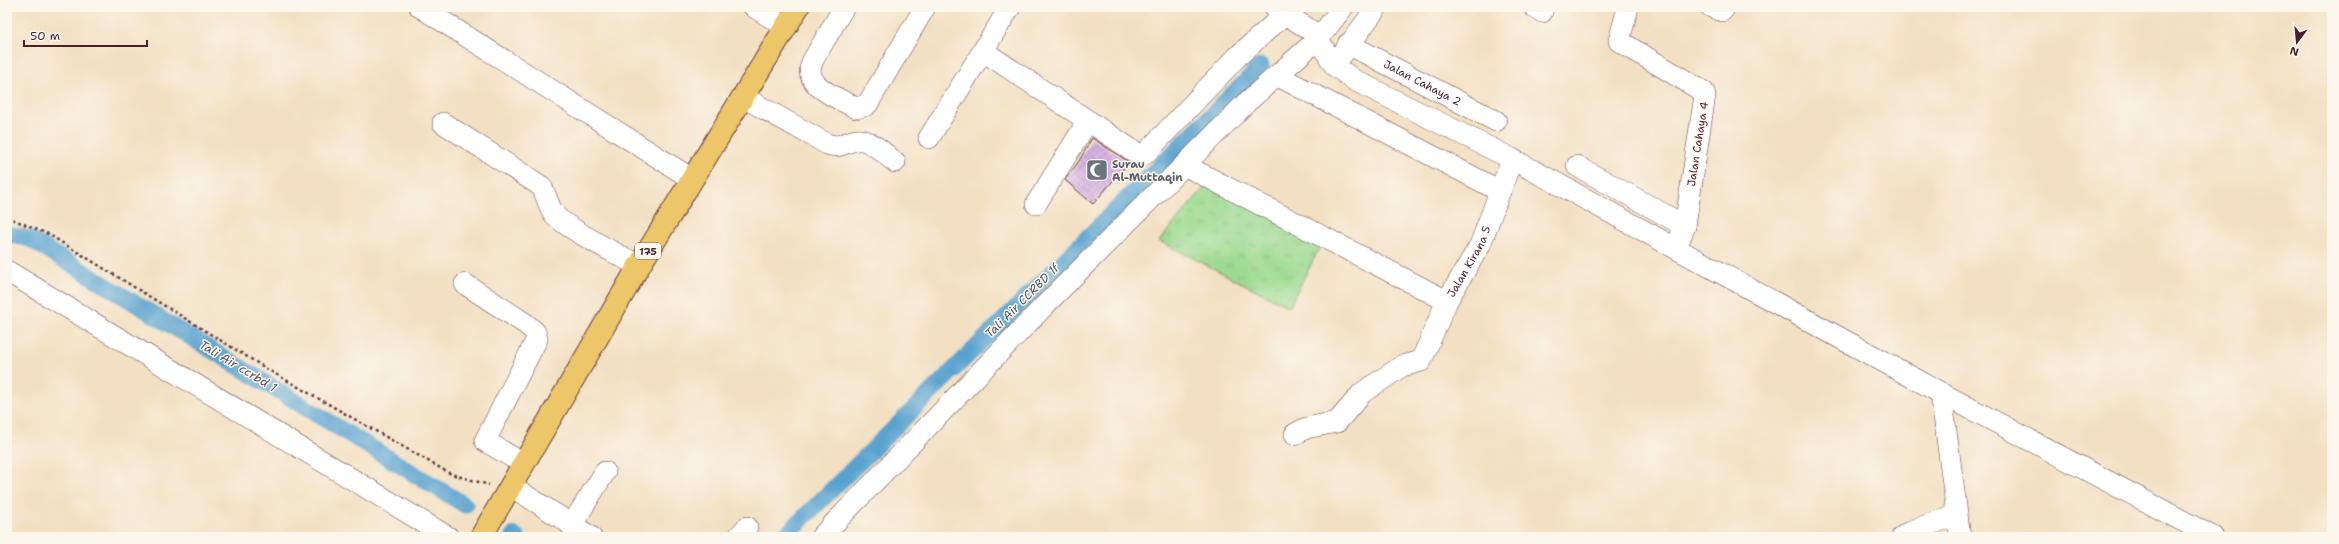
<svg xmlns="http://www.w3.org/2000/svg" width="2339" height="544" font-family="'Shantell Sans',sans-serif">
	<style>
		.park { fill: url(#park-tufts); stroke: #727c5e }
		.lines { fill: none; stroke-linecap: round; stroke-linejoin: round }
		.canal { stroke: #58a2cf; stroke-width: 17 }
		.building { fill: url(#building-cross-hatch) }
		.minor-casing { stroke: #633c42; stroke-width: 22 }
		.major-casing { stroke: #633c42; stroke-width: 24 }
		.path { stroke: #633c42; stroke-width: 2.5; stroke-dasharray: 3 3; stroke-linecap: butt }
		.minor { stroke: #fff; stroke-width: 21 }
		.major { stroke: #ecc669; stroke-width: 22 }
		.labels { text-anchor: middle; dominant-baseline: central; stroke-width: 3; stroke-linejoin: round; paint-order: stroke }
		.shield { fill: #fbf7ec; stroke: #7f6065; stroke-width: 1 }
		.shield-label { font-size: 10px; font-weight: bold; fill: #4a1f2b }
		.street-label { font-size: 11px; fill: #4a1f2b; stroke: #fbf7ec }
		.worship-label { font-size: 11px; font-weight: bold; fill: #5b616d; stroke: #fbf7ec; text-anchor: start }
		.water-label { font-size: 12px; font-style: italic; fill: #50536d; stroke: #fbf7ec }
	</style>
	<defs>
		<pattern id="park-tufts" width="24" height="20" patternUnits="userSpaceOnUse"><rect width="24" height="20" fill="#9bda90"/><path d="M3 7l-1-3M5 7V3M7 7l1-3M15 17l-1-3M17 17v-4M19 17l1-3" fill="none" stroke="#87bb7c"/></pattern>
		<pattern id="building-cross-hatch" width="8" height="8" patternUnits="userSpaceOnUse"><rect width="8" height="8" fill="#d0a3e4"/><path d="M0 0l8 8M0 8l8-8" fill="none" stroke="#ab84b9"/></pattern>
	</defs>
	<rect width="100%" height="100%" fill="#fbf7ec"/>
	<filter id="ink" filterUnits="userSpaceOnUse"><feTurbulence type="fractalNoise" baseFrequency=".025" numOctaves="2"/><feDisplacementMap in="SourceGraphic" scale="8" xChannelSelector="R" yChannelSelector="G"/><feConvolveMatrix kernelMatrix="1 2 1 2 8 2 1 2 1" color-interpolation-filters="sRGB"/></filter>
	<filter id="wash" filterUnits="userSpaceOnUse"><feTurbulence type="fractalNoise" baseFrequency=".012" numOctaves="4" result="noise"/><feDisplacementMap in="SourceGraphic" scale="16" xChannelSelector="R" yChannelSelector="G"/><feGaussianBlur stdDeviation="0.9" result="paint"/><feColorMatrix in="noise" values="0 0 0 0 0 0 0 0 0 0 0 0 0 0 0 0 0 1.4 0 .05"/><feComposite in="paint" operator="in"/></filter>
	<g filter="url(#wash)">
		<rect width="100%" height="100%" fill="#f3e0c3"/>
		<path class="park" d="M1210,181L1324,239L1289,307L1159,241Z"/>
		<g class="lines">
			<g class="canal">
				<path d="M7,234L30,239L465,505"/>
				<path d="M514,535L517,537"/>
				<path d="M784,537L1261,66"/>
			</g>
		</g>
		<g id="blocks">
			<path class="building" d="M1092,138L1129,162L1093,204L1065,180L1079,161Z"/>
		</g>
	</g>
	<g filter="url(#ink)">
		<use href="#blocks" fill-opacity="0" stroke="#633c42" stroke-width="1"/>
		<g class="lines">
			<g class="minor-casing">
				<g id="minor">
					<path d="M420,7L692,179"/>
					<path d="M754,7L786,27"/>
					<path d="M844,7L813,60C800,86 837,97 856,108L867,105L925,7"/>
					<path d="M1275,7L1313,32L1335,66L1354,80L1512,159L1941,393L2213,537"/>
					<path d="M1534,7L1542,12"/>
					<path d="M1628,7L1619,41L1704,92L1705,95L1685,226L1676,248"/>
					<path d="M1711,7L1722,11L1725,7"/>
					<path id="s1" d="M1348,44L1496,121"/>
					<path d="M983,51L1141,156L1145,154L1237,57L1286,13"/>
					<path d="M1341,56L1377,7"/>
					<path d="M1278,76L1500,191"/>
					<path d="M743,97L827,144C842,149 843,142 857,140C869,138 886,155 895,162"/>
					<path d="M443,123L541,186C547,195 548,206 554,214C565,228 621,256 639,266"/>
					<path d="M929,138L1010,7"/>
					<path d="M1184,165L1447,301"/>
					<path d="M1577,166L1685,226"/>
					<path d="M1036,204L1088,121"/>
					<path d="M7,271L448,537"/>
					<path d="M465,284L526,324L535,332L537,339L485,441L524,464"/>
					<path d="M1941,393L1960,537"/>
					<path id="s2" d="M1295,434L1306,428L1337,422L1362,393L1402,366L1421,361L1447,301L1480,245L1512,159"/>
					<path d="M511,486L591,537"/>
					<path d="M571,526L605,472"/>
					<path d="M738,537L747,527"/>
					<path d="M821,537L1047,303L1247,102L1318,39L1343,7"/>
					<path d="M1902,537L1911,531L1956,515"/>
				</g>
			</g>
			<g class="major-casing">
				<path id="major" d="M481,537L639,266L798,7"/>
			</g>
			<path class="path" d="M7,217L48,234L272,372L451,474L489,485"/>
			<use href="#minor" class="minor"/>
			<use href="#major" class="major"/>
		</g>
	</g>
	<defs>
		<g id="mosque-square" transform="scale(1.15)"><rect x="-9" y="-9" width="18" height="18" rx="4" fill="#6b7280" stroke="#fbf7ec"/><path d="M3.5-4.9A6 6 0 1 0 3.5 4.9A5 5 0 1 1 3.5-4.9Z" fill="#fff"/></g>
	</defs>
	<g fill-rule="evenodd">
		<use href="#mosque-square" x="1097" y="170"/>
	</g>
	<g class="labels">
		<rect class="shield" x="635" y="243" width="26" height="16" rx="3"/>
		<g class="shield-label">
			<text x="648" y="251">175</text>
		</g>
		<g class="street-label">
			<text stroke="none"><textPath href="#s1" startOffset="84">Jalan Cahaya 2</textPath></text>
			<text transform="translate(1698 144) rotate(-81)">Jalan Cahaya 4</text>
			<text stroke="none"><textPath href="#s2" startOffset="261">Jalan Kirana 5</textPath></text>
		</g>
		<g class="worship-label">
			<text x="1112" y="164">Surau<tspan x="1112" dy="13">Al-Muttaqin</tspan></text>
		</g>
		<g class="water-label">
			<text transform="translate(1022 301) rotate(-45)">Tali Air CCRBD 1f</text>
			<text transform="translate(238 366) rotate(31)">Tali Air ccrbd 1</text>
		</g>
	</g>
	<rect width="2339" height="544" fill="none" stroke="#fbf7ec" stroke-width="24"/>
	<g transform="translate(2297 42) rotate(196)" stroke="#fbf7ec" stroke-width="3" paint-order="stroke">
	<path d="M0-3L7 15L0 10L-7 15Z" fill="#4a1f2b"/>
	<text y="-6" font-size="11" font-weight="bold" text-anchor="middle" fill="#4a1f2b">N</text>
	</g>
	<path d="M24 40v6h123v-6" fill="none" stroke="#4a1f2b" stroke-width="2"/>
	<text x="30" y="40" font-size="12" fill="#4a1f2b" stroke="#fbf7ec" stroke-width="3" paint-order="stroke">50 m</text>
</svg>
